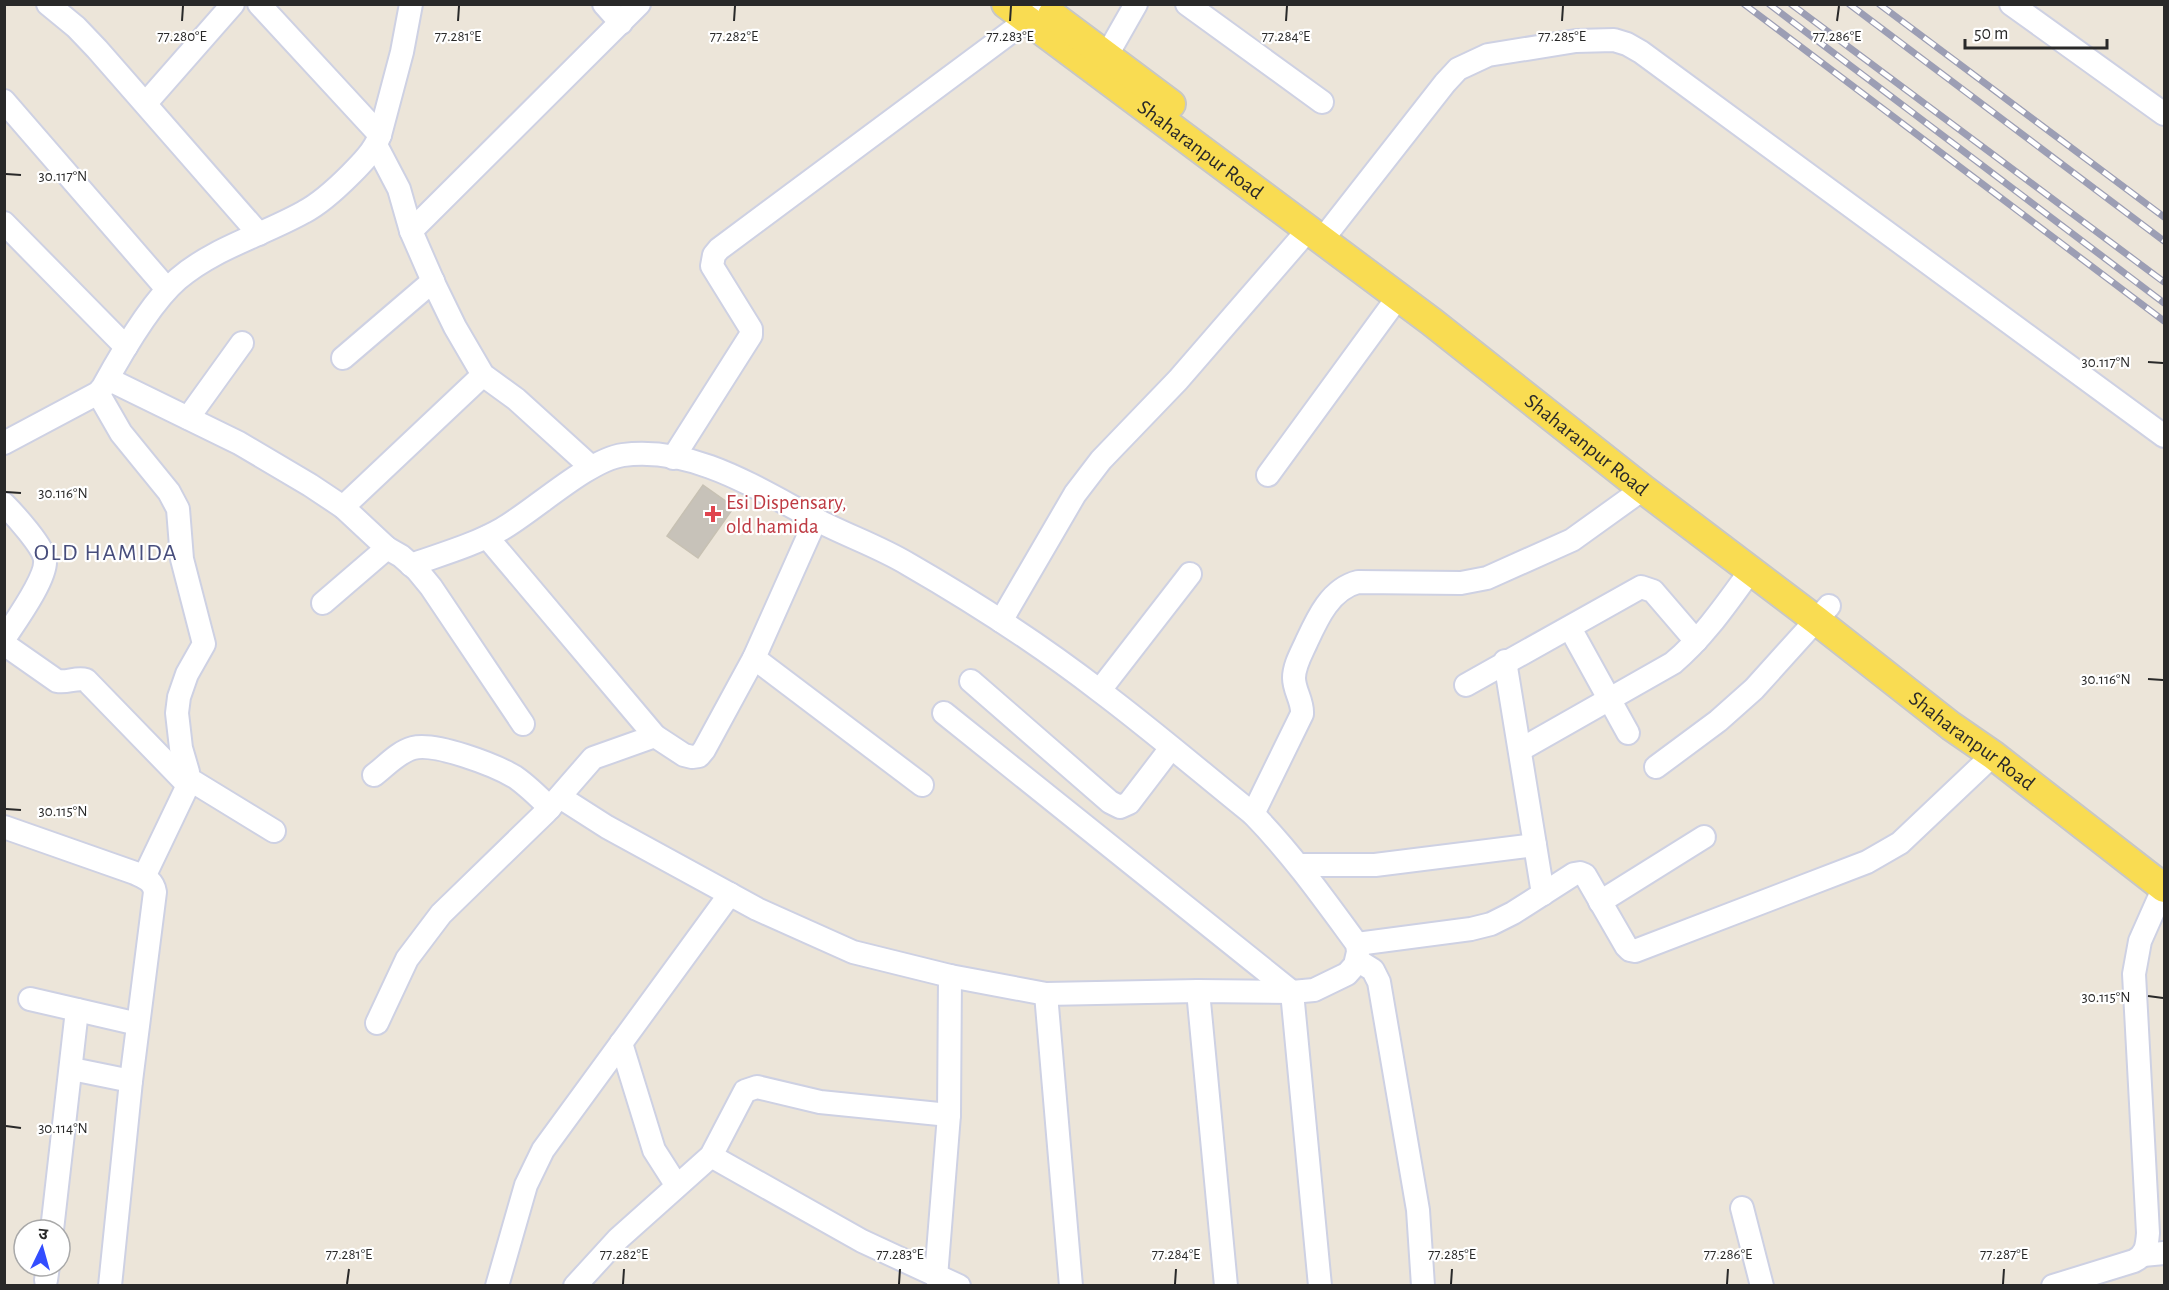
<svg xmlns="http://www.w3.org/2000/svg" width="2169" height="1290" font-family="'Alegreya Sans','Noto Sans Devanagari',sans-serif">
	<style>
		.building { fill: #c7c2b9; stroke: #c7c1b3; stroke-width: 1.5 }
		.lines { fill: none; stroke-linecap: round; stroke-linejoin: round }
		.minor-casing { stroke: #ced1e3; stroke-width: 26 }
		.major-casing { stroke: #c7c7c7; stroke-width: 32 }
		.minor { stroke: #fff; stroke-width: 22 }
		.major { stroke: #f9dc52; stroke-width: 28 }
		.rail-casing { stroke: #9c9eb4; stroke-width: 7 }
		.rail { stroke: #fff; stroke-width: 4.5; stroke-dasharray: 14; stroke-linecap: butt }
		.ticks { fill: none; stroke: #292929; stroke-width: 2 }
		.health-dot { fill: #e0444e; stroke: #fff; stroke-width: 2 }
		.labels { text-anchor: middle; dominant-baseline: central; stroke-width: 4.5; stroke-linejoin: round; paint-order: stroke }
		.street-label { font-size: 21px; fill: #292929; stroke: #fff }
		.health-label { font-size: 21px; fill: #be3a42; stroke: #fff; text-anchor: start }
		.quarter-label { font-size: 24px; letter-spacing: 1.5px; fill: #474d7c; stroke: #fff }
		.ticks-label { font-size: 15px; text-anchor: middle; fill: #292929; stroke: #fff; stroke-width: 4.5; stroke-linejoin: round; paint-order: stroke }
	</style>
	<rect width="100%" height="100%" fill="#ece5d9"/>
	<path class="building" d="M703,485L734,507L698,558L667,536Z"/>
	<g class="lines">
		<g class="minor-casing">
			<g id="minor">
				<path d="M48,4L76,27L97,49L259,234"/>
				<path d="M259,4L380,135"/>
				<path d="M604,4L621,23"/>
				<path d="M1187,4L1322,102"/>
				<path d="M2011,4L2164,114"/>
				<path d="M1107,55L1136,4"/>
				<path d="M4,101L167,289"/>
				<path d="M146,103L233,4"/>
				<path d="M376,145L399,189L411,231L435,286L455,327L483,375L516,399L591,467"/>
				<path d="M4,223L126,347"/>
				<path d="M411,231L639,4"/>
				<path d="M1322,240L1445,83L1458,69L1488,55L1576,41L1614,40L1627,44L1641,52L2164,436"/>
				<path d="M343,358L433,281"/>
				<path d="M108,379L239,443L310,485L343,507L387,548L401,556L417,570L431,587L523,724"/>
				<path d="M98,393L121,433L169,492L178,509L182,559L204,644L187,674L179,697L177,713L181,748L188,772V785L144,877"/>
				<path d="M188,418L242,343"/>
				<path d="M4,443L98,393L103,387C121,354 150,303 178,279C214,248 263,235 304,212C321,203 336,189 350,175C362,163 374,151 380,135L402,52L411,4"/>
				<path d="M673,458L751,335V329L712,266L714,255L719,249L1039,11"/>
				<path d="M1268,475L1398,297"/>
				<path d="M4,504C14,514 44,547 45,560C47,578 15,622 4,639"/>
				<path d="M343,507L483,375"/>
				<path d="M411,565C442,554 474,545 502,529C535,510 588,460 623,455C693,446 756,488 815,519C845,535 878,546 908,564C974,602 1039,644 1100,691C1152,730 1202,773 1253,814C1292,854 1324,899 1357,944L1358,952L1355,965L1347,974L1314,990L1292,992L1198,991L1046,994L950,976L853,952L757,909L607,827L560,797"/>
				<path d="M323,603L387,548"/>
				<path d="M1001,621L1075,494L1101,460L1178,380L1308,230"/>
				<path d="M1570,628L1628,733"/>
				<path d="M4,644L57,681C68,683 76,677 86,680L188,785"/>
				<path d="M754,658L922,785"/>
				<path d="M1505,661L1543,894"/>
				<path d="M971,681L1110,802L1120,807L1129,803L1171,748"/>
				<path d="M1466,685L1641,587L1653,591L1696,641"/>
				<path d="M1100,690L1190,574"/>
				<path d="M944,713L1292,992L1320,1286"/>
				<path d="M655,736L684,755L692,757L699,756L704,750L754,658L816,519"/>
				<path d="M1520,750L1673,663C1704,637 1727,603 1751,570"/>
				<path d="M1656,767L1718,721L1754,689L1829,606"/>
				<path d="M374,775C386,766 398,752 413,748C435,742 495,765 515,777C528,786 539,797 550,808"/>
				<path d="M189,779L274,831"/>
				<path d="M1253,814L1302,714C1303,701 1294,691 1294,678C1294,666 1301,654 1306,643C1317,619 1330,589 1358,582L1461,583L1487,578L1572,540L1643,489"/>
				<path d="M4,827L135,873C145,878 153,880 155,892L131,1081L110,1286"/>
				<path d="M1299,865H1375L1535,845"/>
				<path d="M1600,902L1704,837"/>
				<path d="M1357,944L1471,929L1491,924L1513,913L1574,874L1580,873L1585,875L1626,946L1630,950L1635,951L1867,862L1900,843L1993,755"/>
				<path d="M1357,960L1373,970L1379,982L1418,1210L1423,1286"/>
				<path d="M1198,991L1226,1286"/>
				<path d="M1046,994L1071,1286"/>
				<path d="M30,999L138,1024"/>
				<path d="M377,1023L407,959L441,914L546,812L593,758L655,736L487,537"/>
				<path d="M621,1043L654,1150L677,1186"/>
				<path d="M72,1069L131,1081"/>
				<path d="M711,1156L862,1241L959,1286"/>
				<path d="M1742,1208L1762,1286"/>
				<path d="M52,1230L77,1010"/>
				<path d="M2143,1255L2164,1253"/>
				<path d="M936,1277L949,1115L950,976"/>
				<path d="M46,1280L48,1266"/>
				<path d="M497,1286L526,1185L543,1150L730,894"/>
				<path d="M575,1286L618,1239L711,1156L745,1091L757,1087L820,1102L949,1115"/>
				<path d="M2053,1286L2134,1261C2146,1255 2147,1246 2148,1233L2134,974L2140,941L2164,887"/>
			</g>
		</g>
		<g class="major-casing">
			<g id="major">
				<path id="s1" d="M1006,4L1432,322L1643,489L1816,620L1951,726L1993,755L2164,888"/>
				<path d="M1052,15L1171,104"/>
			</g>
		</g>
		<use href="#minor" class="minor"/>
		<use href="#major" class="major"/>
		<g class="rail-casing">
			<g id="rail">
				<path d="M1744,4L2164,321"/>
				<path d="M1769,4L2164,303"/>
				<path d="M1791,4L2164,282"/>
				<path d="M1849,4L2164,241"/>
				<path d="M1879,4L2164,217"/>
			</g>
		</g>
		<use href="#rail" class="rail"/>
	</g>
	<path class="ticks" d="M182,21L183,6M458,21L459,6M734,21L735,6M1010,21L1011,6M1286,21L1287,6M1562,21L1563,6M1837,21L1839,6M6,174L21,175M2148,362L2163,363M6,492L21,493M2148,679L2163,680M6,809L21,810M2148,996L2163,998M6,1126L21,1128M347,1284L349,1269M623,1284L624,1269M899,1284L900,1269M1175,1284L1176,1269M1451,1284L1452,1269M1727,1284L1728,1269M2003,1284L2004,1269"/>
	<path class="health-dot" d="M710 505h6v6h6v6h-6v6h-6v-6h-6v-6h6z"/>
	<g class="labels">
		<g class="street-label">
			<text stroke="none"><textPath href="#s1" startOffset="243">Shaharanpur Road</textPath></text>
			<text stroke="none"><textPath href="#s1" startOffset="729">Shaharanpur Road</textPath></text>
			<text stroke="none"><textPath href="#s1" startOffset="1215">Shaharanpur Road</textPath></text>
		</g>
		<g class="health-label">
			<text x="726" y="502">Esi Dispensary,<tspan x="726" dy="24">old hamida</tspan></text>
		</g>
		<g class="quarter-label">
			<text x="106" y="553">OLD HAMIDA</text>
		</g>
	</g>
	<g class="ticks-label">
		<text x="182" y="41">77.280°E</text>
		<text x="458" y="41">77.281°E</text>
		<text x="734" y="41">77.282°E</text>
		<text x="1010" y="41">77.283°E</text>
		<text x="1286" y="41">77.284°E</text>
		<text x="1562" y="41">77.285°E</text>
		<text x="1837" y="41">77.286°E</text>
		<text x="63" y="181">30.117°N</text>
		<text x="2106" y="367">30.117°N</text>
		<text x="63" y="498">30.116°N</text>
		<text x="2106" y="684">30.116°N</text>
		<text x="63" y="816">30.115°N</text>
		<text x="2106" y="1002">30.115°N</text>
		<text x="63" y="1133">30.114°N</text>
		<text x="349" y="1259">77.281°E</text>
		<text x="624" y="1259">77.282°E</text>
		<text x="900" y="1259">77.283°E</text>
		<text x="1176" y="1259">77.284°E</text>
		<text x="1452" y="1259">77.285°E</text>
		<text x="1728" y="1259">77.286°E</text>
		<text x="2004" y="1259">77.287°E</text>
	</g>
	<rect width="2169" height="1290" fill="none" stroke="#292929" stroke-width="12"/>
	<g transform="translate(42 1248) rotate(5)"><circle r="28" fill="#ffffff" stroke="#a9a9a9" stroke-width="1.5"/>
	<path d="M0-4.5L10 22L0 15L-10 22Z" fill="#334dff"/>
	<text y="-9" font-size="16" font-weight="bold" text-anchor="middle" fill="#292929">उ</text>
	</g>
	<path d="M1965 39v9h142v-9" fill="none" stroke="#292929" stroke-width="3"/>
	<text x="1974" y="39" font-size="18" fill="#292929" stroke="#ffffff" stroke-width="4.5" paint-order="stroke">50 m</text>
</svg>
